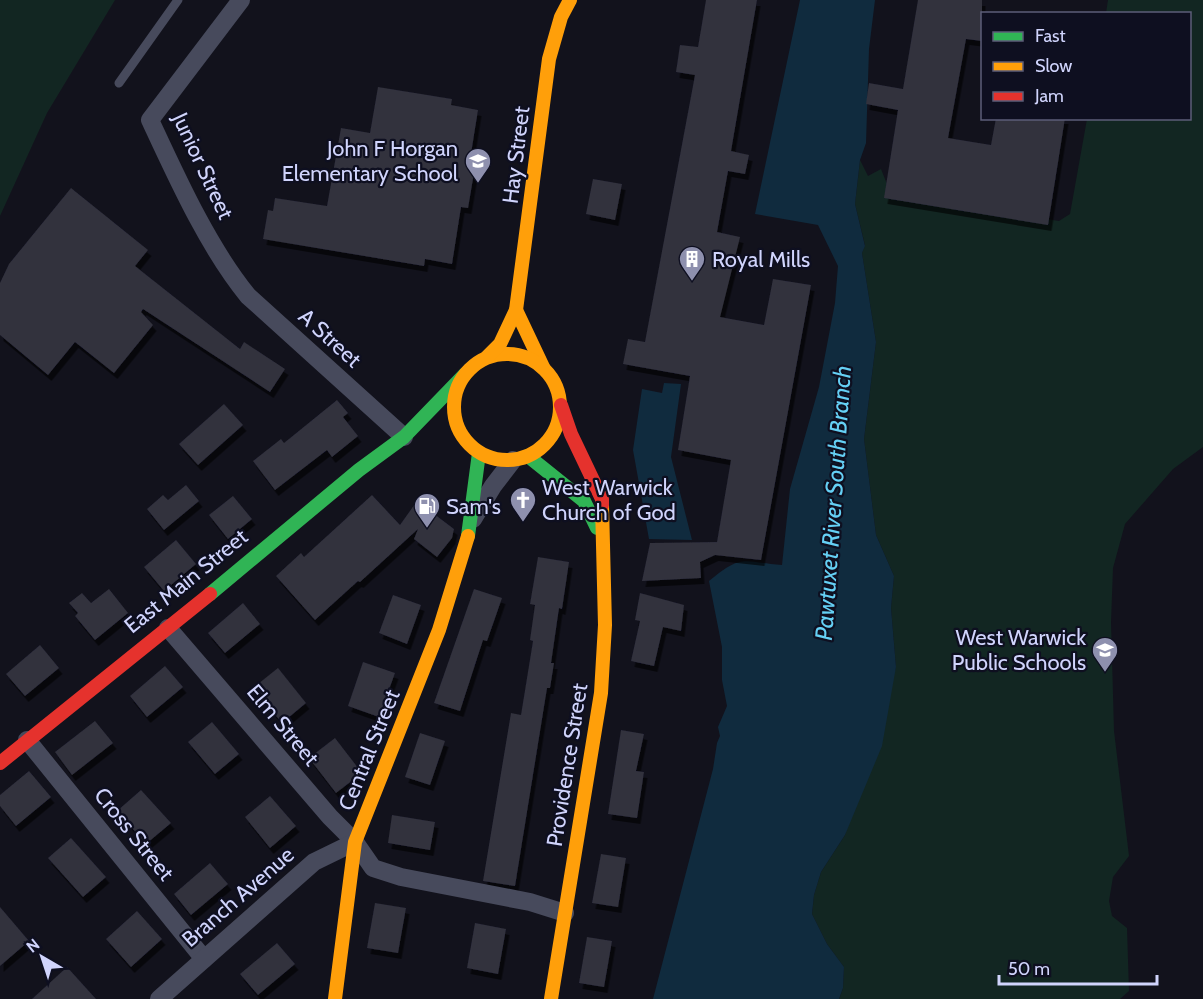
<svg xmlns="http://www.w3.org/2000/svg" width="1203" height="999" font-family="Cabin,sans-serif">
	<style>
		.green { fill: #122622 }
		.water { fill: #102b3e }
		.building { fill: #30303e; filter: url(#shadow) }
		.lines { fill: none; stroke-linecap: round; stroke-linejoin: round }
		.lane { stroke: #474a5c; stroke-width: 9 }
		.street { stroke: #474a5c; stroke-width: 18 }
		.fast { stroke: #30b455; stroke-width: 14 }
		.slow { stroke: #ff9f0a; stroke-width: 14 }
		.jam { stroke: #e5322d; stroke-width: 14 }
		.labels { text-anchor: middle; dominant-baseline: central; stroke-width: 4.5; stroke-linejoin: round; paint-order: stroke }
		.poi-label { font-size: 22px; fill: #d0d4fc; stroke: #0e0f20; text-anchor: start }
		.street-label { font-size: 22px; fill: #d0d4fc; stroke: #0e0f20 }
		.water-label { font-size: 24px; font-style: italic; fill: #65d0f5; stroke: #0e0f20 }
	</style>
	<defs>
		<filter id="shadow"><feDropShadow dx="3.5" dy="6" stdDeviation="0" flood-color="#0009"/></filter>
	</defs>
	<rect width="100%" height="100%" fill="#12121c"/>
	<g class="green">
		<path d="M0,0H115L47,113L0,216Z"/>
		<path d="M1108,0H1203V447L1173,469L1125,524L1113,568L1111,622L1114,731L1129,856L1113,877L1109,901L1112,916L1127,928L1129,991L1120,999H839L843,988L844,967L827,944L812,914L814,895L821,872L845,835L896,667L891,608L894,576L876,535L864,439L876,342L862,253L865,245L855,204L860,160L868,176L881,169L887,184L919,198L1059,221L1070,214L1087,119L1190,118V14L1106,13Z"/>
	</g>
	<g class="water">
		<path d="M800,0H875L869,49L866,143L860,160L855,204L865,246L862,253L876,342L864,439L876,535L894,576L891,608L896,667L882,746L845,835L821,872L814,895L812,914L827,944L844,967L843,988L839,999H653L713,769L717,743L720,736L718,727L727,706L722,680V647L709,581C743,553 742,562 782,565L790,489L819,387L835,303L838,266L818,225L755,214Z"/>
		<path d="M664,383L681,384L671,457L692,540L649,539L633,450L642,389L662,393Z"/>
	</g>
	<g class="building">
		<path d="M706,0H757L731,151L749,155L745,174L728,171L717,232L740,237L720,317L764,325L773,279L811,285L761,560L715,555L700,562L701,578L642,581L650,543L717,542L731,460L678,450L690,376L623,364L628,339L645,342L695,75L676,72L680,45L698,47Z"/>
		<path d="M918,0H982V41L966,39L948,138L991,145L996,118H1065L1048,225L884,198L898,110L866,104L869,83L903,89Z"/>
		<path d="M378,87L452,99L451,105L478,110L469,166L475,167L468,208L461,207L452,264L425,259L424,266L263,239L268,210L273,211L275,198L327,206L341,128L370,133Z"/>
		<path d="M593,179L622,184L615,220L586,214Z"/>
		<path d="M71,188L148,250L135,266L240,349L244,342L285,369L270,392L143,309L141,312L153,325L114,373L75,342L48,375L0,335V283L9,264Z"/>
		<path d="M337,400L348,413L343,417L358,436L332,457L327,450L275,490L253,461L281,439L284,443Z"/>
		<path d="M224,404L243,425L198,465L179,444Z"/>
		<path d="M186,485L199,501L164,530L147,509L163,495L168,500Z"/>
		<path d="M372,495L400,525L417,501L454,529L452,538L437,557L414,539L418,529L360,582L358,581L315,620L276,576L301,553L304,557Z"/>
		<path d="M233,496L252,519L228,539L209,515Z"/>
		<path d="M176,540L196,564L164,591L144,567Z"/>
		<path d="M538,557L569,562L562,609L559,608L551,663H554L550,688H547L515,886L483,881L511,713L521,715L533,641L530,640L535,605L530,604Z"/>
		<path d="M109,589L128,613L95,640L75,616L78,613L69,603L82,593L91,603Z"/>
		<path d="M474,589L502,598L487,641L483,640L460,711L434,703Z"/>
		<path d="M640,593L684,605L681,631L663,627L654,666L631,661L640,621L635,620Z"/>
		<path d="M393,595L421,605L407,644L379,633Z"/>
		<path d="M243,603L260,624L225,653L208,633Z"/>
		<path d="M40,645L59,668L25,696L6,674Z"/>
		<path d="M363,662L395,673L379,717L348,706Z"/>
		<path d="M165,666L183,687L147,717L130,696Z"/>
		<path d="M278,668L306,703L282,723L253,688Z"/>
		<path d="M95,721L113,743L72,775L55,752Z"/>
		<path d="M212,722L239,754L215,774L188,742Z"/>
		<path d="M621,730L644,734L636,771L644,772L637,818L608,814Z"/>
		<path d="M420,733L445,741L430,785L405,777Z"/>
		<path d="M335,738L362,773L336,793L309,758Z"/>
		<path d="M29,771L51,797L16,826L0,806V795Z"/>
		<path d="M141,790L171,823L146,844L117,811Z"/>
		<path d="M270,796L296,826L270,848L245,817Z"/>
		<path d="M392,815L435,822L430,850L388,843Z"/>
		<path d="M71,838L106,877L83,897L48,858Z"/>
		<path d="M601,854L626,858L618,907L592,903Z"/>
		<path d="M210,863L228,884L191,915L174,894Z"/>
		<path d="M375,903L406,908L398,953L367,948Z"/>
		<path d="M0,907L29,941L0,966Z"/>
		<path d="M137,911L162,939L131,967L106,939Z"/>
		<path d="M475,923L506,929L498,974L467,968Z"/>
		<path d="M587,937L612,941L604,987L579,983Z"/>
		<path d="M277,943L295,964L258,995L240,974Z"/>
		<path d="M67,967L96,999H32Z"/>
	</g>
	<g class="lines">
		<path class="lane" d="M119,83L178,0"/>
		<g class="street">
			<path d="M241,0L150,120C177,178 208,247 248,296L404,437"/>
			<path d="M473,519L493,486L513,460"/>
			<path d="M168,628L330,817L355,842L373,868L401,877L530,902L565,913"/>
			<path d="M27,740L204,959"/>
			<path d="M159,999L314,862L355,842"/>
		</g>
		<g class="fast">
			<path d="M528,456L584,501L597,528"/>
			<path d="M468,536L479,453"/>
			<path d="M210,594L359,470L404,437L465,374"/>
		</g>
		<g class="slow">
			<path d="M516,310L543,367"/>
			<circle cx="507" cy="407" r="53"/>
			<path d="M487,357L500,344L516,310L549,59L561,17L570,0"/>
			<path d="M335,999L355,842L439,630L468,536"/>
			<path d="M551,999L601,693L605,625L602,505"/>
		</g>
		<g class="jam">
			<path d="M561,405L571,434L602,499V505"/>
			<path d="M0,763L210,594"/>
		</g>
	</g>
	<defs>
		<g id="school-pin" transform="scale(1.35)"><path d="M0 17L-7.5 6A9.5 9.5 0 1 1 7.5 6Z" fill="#8e90ae" stroke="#0e0f20"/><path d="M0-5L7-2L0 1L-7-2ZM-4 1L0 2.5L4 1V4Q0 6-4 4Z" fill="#fff"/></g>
		<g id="building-pin" transform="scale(1.35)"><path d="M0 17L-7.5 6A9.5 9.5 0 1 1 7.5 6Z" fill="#8e90ae" stroke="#0e0f20"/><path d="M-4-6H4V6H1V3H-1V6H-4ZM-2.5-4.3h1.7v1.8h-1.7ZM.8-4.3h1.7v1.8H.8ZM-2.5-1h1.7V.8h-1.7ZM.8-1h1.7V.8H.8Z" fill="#fff"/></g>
		<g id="church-pin" transform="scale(1.35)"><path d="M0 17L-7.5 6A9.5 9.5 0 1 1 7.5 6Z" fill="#8e90ae" stroke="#0e0f20"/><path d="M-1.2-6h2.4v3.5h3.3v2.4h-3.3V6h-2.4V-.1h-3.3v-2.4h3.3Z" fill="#fff"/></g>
		<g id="fuel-pin" transform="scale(1.35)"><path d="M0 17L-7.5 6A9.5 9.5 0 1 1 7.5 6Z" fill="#8e90ae" stroke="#0e0f20"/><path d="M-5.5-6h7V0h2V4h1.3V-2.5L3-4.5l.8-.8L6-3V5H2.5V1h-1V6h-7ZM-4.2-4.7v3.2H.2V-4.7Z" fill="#fff"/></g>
	</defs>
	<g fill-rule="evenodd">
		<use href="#school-pin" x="478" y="161"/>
		<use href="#building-pin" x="692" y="259"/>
		<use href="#church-pin" x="523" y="500"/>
		<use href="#fuel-pin" x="427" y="506"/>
		<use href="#school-pin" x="1105" y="650"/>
	</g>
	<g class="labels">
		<g class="poi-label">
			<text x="458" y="148" text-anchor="end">John F Horgan<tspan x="458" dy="25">Elementary School</tspan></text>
			<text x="712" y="259">Royal Mills</text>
			<text x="542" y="487">West Warwick<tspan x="542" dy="25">Church of God</tspan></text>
			<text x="446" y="506">Sam's</text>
			<text x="1086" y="637" text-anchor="end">West Warwick<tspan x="1086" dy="25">Public Schools</tspan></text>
		</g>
		<g class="street-label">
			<text transform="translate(516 155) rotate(-83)">Hay Street</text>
			<text transform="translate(203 166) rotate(65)">Junior Street</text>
			<text transform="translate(330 338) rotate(42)">A Street</text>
			<text transform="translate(186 581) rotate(-39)">East Main Street</text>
			<text transform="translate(283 725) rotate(50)">Elm Street</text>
			<text transform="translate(369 750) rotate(-68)">Central Street</text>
			<text transform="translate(567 765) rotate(-81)">Providence Street</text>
			<text transform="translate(134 834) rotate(51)">Cross Street</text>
			<text transform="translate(238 897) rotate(-41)">Branch Avenue</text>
		</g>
		<g class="water-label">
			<text transform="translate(833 503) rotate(-86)">Pawtuxet River South Branch</text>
		</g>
	</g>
	<rect x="981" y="12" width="210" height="108" fill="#0e0f20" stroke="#5c5e78" stroke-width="1.5"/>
	<rect x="993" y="32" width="30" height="9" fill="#30b455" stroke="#5c5e78" stroke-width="1.5"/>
	<text x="1035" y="42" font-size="18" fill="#d0d4fc">Fast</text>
	<rect x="993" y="62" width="30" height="9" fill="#ff9f0a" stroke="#5c5e78" stroke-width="1.5"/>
	<text x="1035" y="72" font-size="18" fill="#d0d4fc">Slow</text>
	<rect x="993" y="92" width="30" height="9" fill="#e5322d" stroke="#5c5e78" stroke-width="1.5"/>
	<text x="1035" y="102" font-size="18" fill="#d0d4fc">Jam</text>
	<g transform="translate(42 957) rotate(321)" stroke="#0e0f20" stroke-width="4.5" paint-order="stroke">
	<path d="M0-4.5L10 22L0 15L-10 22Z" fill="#d0d4fc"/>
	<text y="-9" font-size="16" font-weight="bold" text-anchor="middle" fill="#d0d4fc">N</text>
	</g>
	<path d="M999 975v9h158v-9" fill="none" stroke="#d0d4fc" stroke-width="3"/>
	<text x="1008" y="975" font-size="18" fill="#d0d4fc" stroke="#0e0f20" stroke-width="4.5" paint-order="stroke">50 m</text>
</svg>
